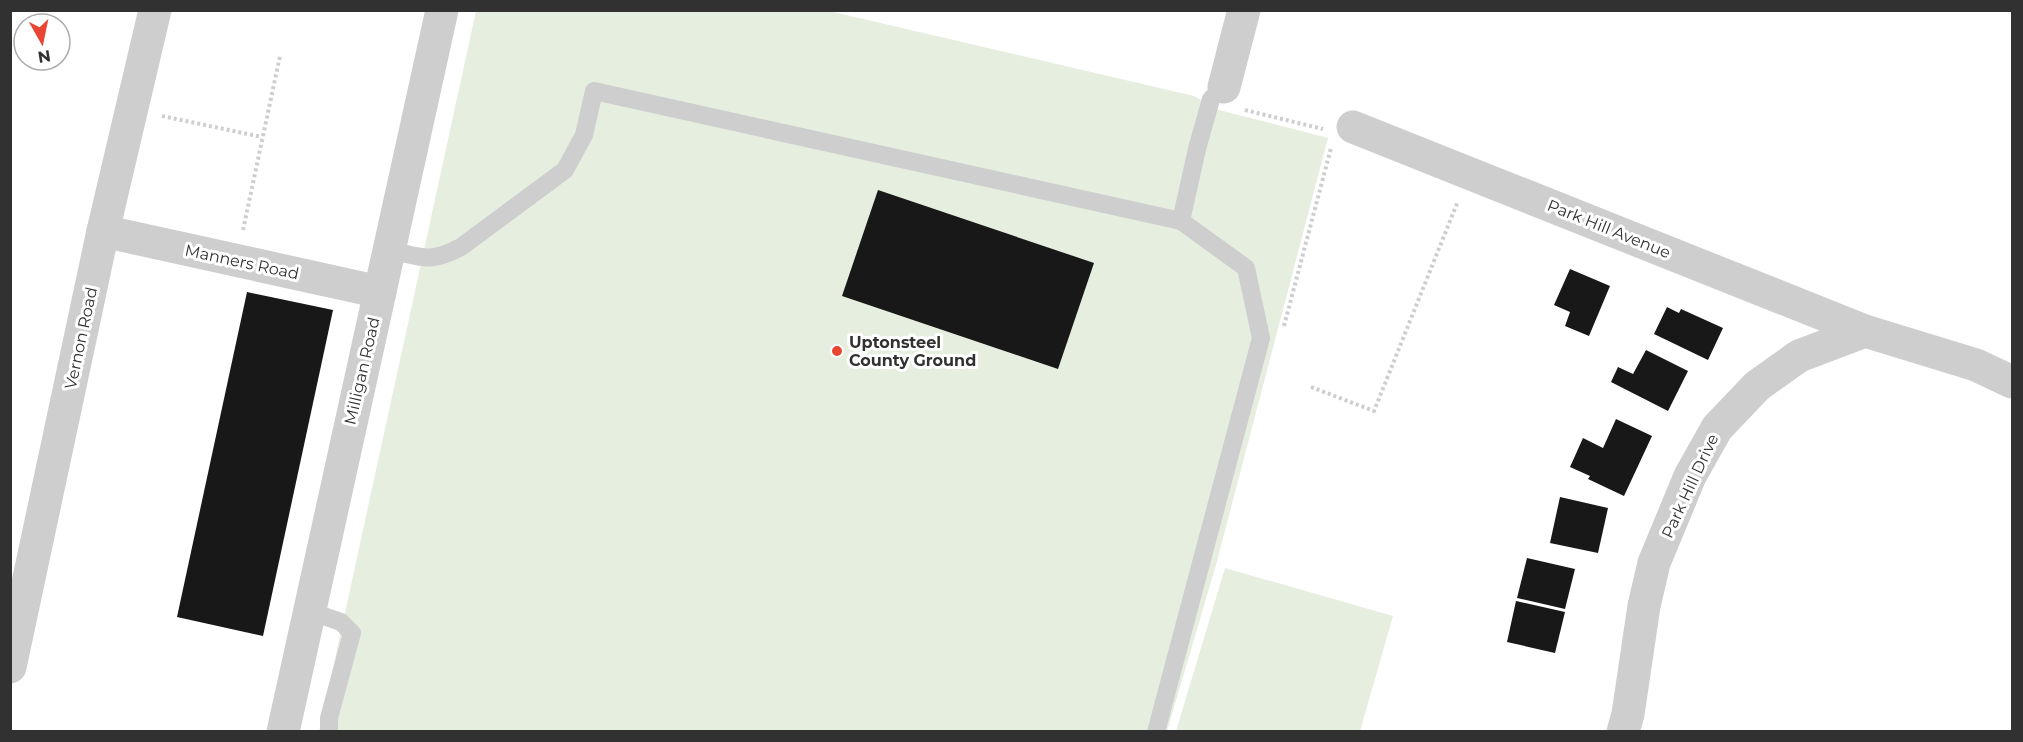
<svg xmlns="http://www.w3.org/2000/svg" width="2023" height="742" font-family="Montserrat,sans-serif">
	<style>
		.green { fill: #e5eedf }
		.building { fill: #181818 }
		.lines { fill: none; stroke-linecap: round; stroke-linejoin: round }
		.path { stroke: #cecece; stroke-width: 4; stroke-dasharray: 3 3; stroke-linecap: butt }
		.service { stroke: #cecece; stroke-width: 18 }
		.minor { stroke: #cecece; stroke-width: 33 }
		.poi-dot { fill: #e84633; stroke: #fff; stroke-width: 2 }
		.labels { text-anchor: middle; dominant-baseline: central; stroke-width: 6; stroke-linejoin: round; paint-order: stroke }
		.street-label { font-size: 16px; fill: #313131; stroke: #fff }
		.poi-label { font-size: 16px; font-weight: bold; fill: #313131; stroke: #fff; text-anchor: start }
	</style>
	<rect width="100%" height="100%" fill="#fff"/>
	<g class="green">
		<path d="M476,11H829L1194,96L1219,110L1328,138L1216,565L1167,731L319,732Z"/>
		<path d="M1225,568L1393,616L1360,731H1176Z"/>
	</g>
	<g class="building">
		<path d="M878,190L1094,263L1058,369L842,296Z"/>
		<path d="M1570,269L1610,286L1589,336L1565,326L1570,312L1554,305Z"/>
		<path d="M247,292L333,310L263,636L177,617Z"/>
		<path d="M1667,307L1679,313L1681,309L1723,328L1708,360L1654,334Z"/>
		<path d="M1646,350L1688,371L1668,411L1611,382L1618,367L1633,374Z"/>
		<path d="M1616,419L1652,436L1624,496L1588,479L1590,476L1570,467L1583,438L1603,448Z"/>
		<path d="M1560,497L1608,508L1598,553L1550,543Z"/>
		<path d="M1527,558L1575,569L1565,609L1517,598Z"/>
		<path d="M1516,601L1565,612L1555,653L1507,642Z"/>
	</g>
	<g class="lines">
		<g class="path">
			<path d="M1245,110L1323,129"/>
			<path d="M162,116L262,137"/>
			<path d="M243,230L280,56"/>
			<path d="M1284,326L1331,148"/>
			<path d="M1311,387L1374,411L1458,201"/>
		</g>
		<g class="service">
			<path d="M389,250C422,257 429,264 461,247L565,170L584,135L594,91L1181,221L1197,149L1211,99L1224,87"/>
			<path d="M309,611L341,622L352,633L329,718V732"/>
			<path d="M1156,732L1261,338L1246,268L1181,221"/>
		</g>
		<g class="minor">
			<path d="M1224,87L1244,10"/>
			<path d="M1353,127L1865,331"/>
			<path d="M103,231L380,292"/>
			<path d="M10,667L103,231L155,10"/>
			<path d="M283,732L442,10"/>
			<path d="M1623,732L1628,714L1644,606L1654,563L1690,476L1717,428L1757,386L1799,356L1865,331L1976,365L2012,382"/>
		</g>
	</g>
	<circle class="poi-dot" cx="837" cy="351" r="6"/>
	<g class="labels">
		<g class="street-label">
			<text transform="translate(1609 229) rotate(22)">Park Hill Avenue</text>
			<text transform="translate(242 262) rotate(12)">Manners Road</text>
			<text transform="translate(81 338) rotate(-78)">Vernon Road</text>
			<text transform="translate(362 371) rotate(-77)">Milligan Road</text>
			<text transform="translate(1690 486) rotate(-65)">Park Hill Drive</text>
		</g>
		<g class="poi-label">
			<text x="849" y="342">Uptonsteel<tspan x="849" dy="18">County Ground</tspan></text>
		</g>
	</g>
	<rect width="2023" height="742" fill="none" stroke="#313131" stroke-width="24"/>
	<g transform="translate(42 42) rotate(171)"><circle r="28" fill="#ffffff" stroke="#adadad" stroke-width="1.5"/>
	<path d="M0-4.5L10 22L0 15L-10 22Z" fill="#e84633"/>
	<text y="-9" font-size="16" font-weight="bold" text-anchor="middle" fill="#313131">N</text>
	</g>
</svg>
